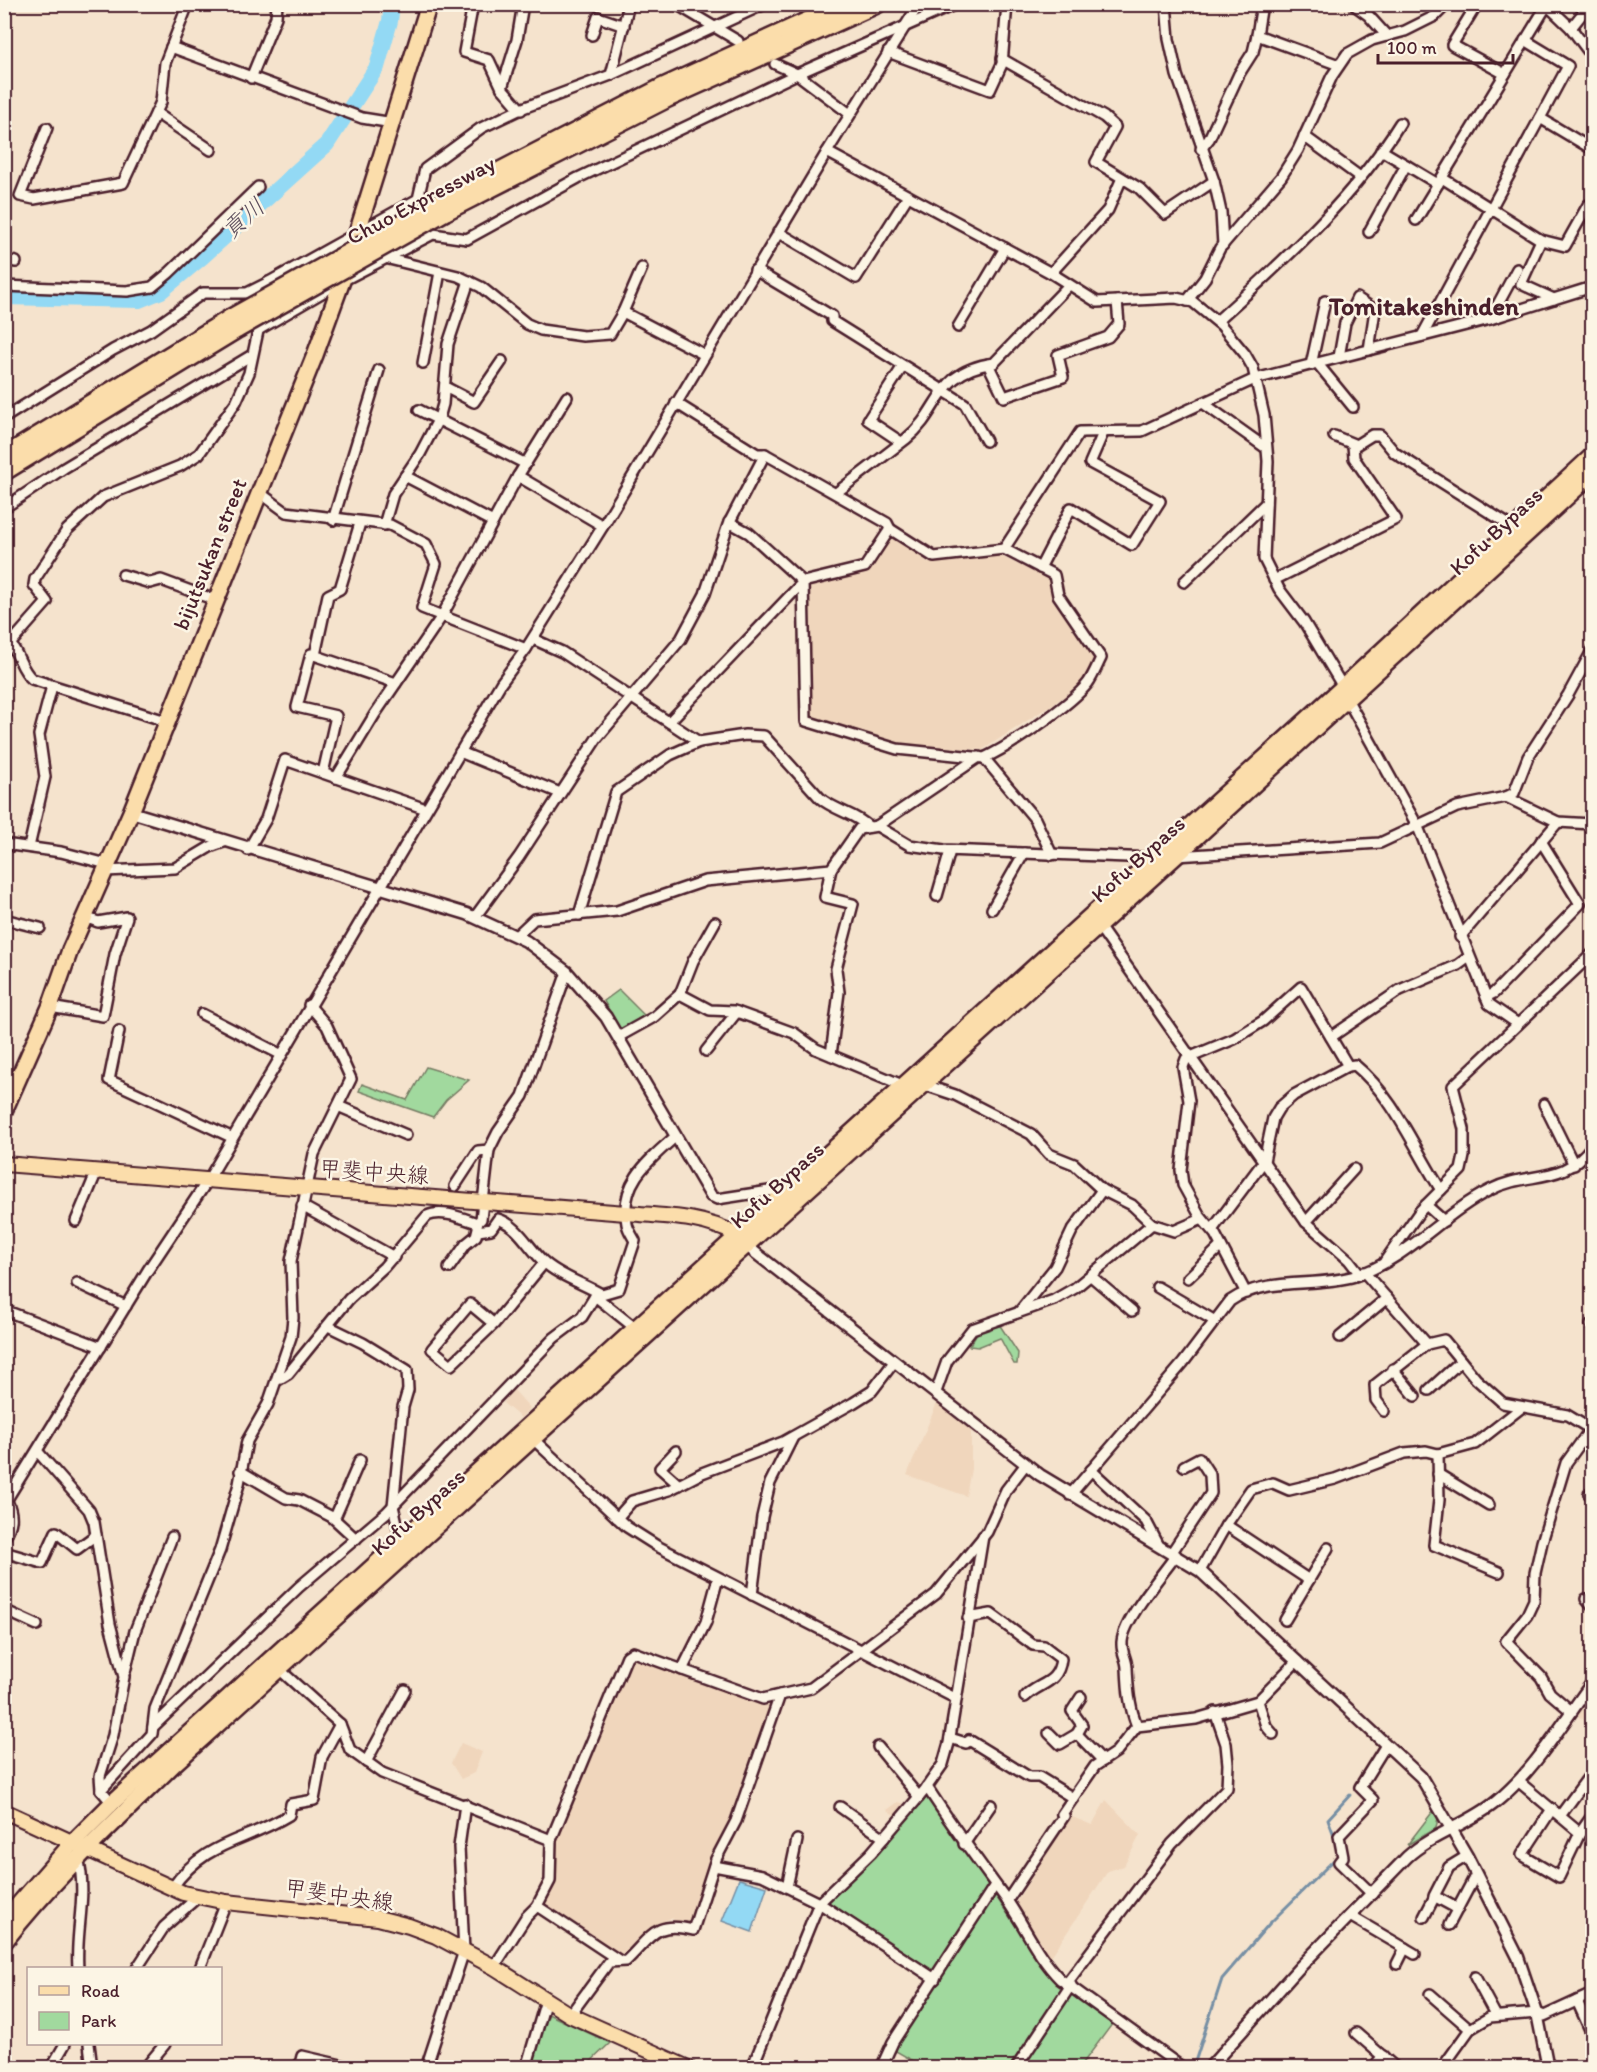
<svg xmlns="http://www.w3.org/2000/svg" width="1597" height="2072" font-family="Itim,'Klee One',sans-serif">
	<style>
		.built { fill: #f0d6bc }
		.green { fill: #a1d99e; stroke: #767c64; stroke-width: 1.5 }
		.water { fill: #93d9f4; stroke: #768fa4; stroke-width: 1.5 }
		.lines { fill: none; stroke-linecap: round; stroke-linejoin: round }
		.stream { stroke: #768fa4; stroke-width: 3 }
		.river { stroke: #93d9f4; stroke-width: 16 }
		.minor-casing { stroke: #4a1f2b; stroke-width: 14 }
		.tertiary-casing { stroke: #4a1f2b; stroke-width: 15 }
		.primary-casing { stroke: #4a1f2b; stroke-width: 18 }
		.trunk-casing { stroke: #4a1f2b; stroke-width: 20 }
		.motorway-casing { stroke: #4a1f2b; stroke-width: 21 }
		.minor { stroke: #fcf5e5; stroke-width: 9 }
		.tertiary { stroke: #fcf5e5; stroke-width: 10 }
		.primary { stroke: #fbddab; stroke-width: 14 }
		.trunk { stroke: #fbddab; stroke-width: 15 }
		.motorway { stroke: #fbddab; stroke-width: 16 }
		.motorway-bridge-casing { stroke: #4a1f2b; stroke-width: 21; stroke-linecap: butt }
		.motorway-bridge { stroke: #fbddab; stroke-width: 16 }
		.labels { text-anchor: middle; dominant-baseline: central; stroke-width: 5; stroke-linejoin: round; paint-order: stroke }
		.street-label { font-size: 22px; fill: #4a1f2b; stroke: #fcf5e5 }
		.water-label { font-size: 24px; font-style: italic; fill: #5c4e5d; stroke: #fcf5e5 }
		.quarter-label { font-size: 26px; font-weight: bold; fill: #4a1f2b; stroke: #fcf5e5 }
	</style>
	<rect width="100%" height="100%" fill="#f5e3cd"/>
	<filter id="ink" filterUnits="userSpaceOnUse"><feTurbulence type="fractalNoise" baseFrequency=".0167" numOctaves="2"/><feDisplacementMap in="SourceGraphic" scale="12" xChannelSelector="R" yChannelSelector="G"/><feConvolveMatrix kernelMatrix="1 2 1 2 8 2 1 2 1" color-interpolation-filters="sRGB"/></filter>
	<g filter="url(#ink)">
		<g class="built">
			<path d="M891,535L929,563L998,555L1049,579L1052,599L1095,660L1082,685L982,750L897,744L813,719L809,713V590L814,584L872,569Z"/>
			<path d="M513,1389L530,1408L521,1418L503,1403Z"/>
			<path d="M939,1398L971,1420V1469L966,1496L907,1475Z"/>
			<path d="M632,1655L725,1690L762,1702L774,1703L692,1923L686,1926L671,1918L655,1925L627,1958L618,1956L541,1906L552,1881V1842Z"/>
			<path d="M1592,1688V1726L1571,1711Z"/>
			<path d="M461,1743L482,1752L474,1773L461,1779L451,1763Z"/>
			<path d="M1106,1800L1140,1835L1124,1866L1108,1871L1050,1958L1015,1904L1070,1816L1092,1825Z"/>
			<path d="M898,1802L906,1804L900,1819L887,1810Z"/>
		</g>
		<g class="green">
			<path d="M619,990L645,1016L620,1030L604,1001Z"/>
			<path d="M426,1067L469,1080L446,1100L433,1117L359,1091L362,1084L407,1100Z"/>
			<path d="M999,1324L1018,1353L1017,1364H1014L1000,1338L978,1347L969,1346L979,1330Z"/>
			<path d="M927,1789L991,1890L934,1977L822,1902Z"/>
			<path d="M1434,1810L1438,1818L1436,1828L1407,1845Z"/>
			<path d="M993,1892L1047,1973L1064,1987L1009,2067H924L894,2050Z"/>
			<path d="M1071,1991L1113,2023L1080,2067H1030L1024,2064Z"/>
			<path d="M546,2013L610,2043L585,2067L531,2068Z"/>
		</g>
		<path class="water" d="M739,1879L767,1887L752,1932L722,1921Z"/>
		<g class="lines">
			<g class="stream">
				<path d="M1335,1838L1328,1819L1350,1795"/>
				<path d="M1193,2068L1222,1979L1269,1924L1339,1855"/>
			</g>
			<path class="river" d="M4,297L139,300L161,291L202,257L327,144L377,67L390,21L392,4"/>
			<g class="minor-casing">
				<g id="minor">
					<path d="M473,4L464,52L489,60L502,88"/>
					<path d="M676,4L738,41"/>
					<path d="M1166,4L1169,39L1177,75L1214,181L1221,212L1223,245"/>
					<path d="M1262,4L1257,35L1339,65"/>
					<path d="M1353,4L1368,15L1387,36"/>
					<path d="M1477,4L1452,45L1505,74"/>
					<path d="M1571,28L1590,4"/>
					<path d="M592,35L598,17L624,26"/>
					<path d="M1525,40L1568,66L1540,118"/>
					<path d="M171,47L362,118L393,123"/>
					<path d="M888,52L990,90L1002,64L1007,4"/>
					<path d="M1002,59L1104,117L1115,127L1096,162L1139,188L1165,214L1214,181"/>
					<path d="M775,64L797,74L850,114"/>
					<path d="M611,75L629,4"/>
					<path d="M251,78L276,17L277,4"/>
					<path d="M521,110L502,88L517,40L523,4"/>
					<path d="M156,113L211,150"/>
					<path d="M47,128L20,196L34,199L123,183L161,102L165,63L188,4"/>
					<path d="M1304,136L1360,177"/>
					<path d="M1201,149L1209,139L1239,74L1253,52L1257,35"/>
					<path d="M1381,150L1438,184"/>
					<path d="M827,152L1051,273L1097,302L1176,298L1193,302L1221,325L1245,354L1253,368L1264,415L1268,461L1264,559L1279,589L1304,622L1343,687"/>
					<path d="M1442,178L1541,240L1565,246L1588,205"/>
					<path d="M1416,220L1547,5L1571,28L1592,56"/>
					<path d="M778,232L856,278L908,196"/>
					<path d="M1369,232L1406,165"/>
					<path d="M1541,240L1521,284L1554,299"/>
					<path d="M385,258L458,276L481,287L527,324L541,330L583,336L610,334L623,312L705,355"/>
					<path d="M4,260L16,262"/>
					<path d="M755,270L832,316V321L965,404L986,441"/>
					<path d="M1051,273L1108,210L1122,178"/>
					<path d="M4,286L127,291L152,287L169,273L258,187"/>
					<path d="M265,297L269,282L418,199L425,169L481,128L523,108L611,75L765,4"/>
					<path d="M1187,301L1205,278L1220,248L1281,177L1298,150L1332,76L1347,54L1372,40L1405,31L1435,16L1447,4"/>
					<path d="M623,312L642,268"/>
					<path d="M1490,319L1517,269"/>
					<path d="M1217,321C1282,262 1353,199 1400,123"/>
					<path d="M958,327L1005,248"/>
					<path d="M258,330L342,281L433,234L467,239L578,178L797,74L956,4"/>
					<path d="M1422,336L1540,118L1592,149"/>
					<path d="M1339,357L1345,323L1357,298L1375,310L1369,350"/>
					<path d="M423,363L440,272"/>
					<path d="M1317,363L1353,407"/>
					<path d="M988,364L1004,397L1063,377L1058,355L1108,337L1119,324L1117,301"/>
					<path d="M1311,365L1325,301"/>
					<path d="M445,387L474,402L502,361"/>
					<path d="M676,403L757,454H765L887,523L890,529"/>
					<path d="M1203,403L1266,448"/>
					<path d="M419,410L526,464"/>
					<path d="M4,418L113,350L151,330L203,293H247L269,282"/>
					<path d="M1334,436L1356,445L1372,435H1380L1395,453L1514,528"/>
					<path d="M901,442L868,420L903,366"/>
					<path d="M405,476L493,522"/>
					<path d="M518,476L603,526"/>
					<path d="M259,492L286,512L390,525L426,544L436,564L422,608L526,649"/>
					<path d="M836,493C859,475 883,457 906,439C943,409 934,372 994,363L1069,285"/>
					<path d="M4,508L64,468L252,355"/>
					<path d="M333,520L379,370"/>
					<path d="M384,525L393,494L420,454L439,418L443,404L448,344L469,281"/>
					<path d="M1004,549L1080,432L1142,431L1255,379L1490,319L1592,287"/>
					<path d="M1040,568L1071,508L1132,545L1160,501L1090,463L1103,433"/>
					<path d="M123,575L150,583L161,580L215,600"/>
					<path d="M1274,580L1396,519L1354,458L1353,445"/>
					<path d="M1184,582L1266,503"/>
					<path d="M4,637C20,651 19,668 32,679L166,721"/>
					<path d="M533,639L562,652L699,742"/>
					<path d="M11,643L47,602L34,585L35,579L67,530L103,497L180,466L199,454L236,402L249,373L261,317"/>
					<path d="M315,655L328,595L340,589L360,523"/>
					<path d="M1347,699L1418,827L1489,1004L1518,1024"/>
					<path d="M669,722L803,582L749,533L729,522"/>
					<path d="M460,752L560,793"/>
					<path d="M984,758L897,749L806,721L803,582L865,567L890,529L934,557L1004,549L1054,575L1058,595L1101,658C1097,666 1093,676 1088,683C1071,705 1009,747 984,758L1035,819L1052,855"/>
					<path d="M323,773L336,716L297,707L311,654L396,683"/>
					<path d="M336,778L375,714L442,616L518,476L567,397"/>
					<path d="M1506,797L1514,793L1528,757L1568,695L1592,651"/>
					<path d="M877,826L979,757"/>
					<path d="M4,844L61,852L107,864"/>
					<path d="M29,847L45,777L39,735L52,686"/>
					<path d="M248,850L266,819L285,760L426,809"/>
					<path d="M1176,856L1380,843L1457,807L1506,797L1558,822L1592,824"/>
					<path d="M104,871L175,868L210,847L224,842"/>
					<path d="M937,896L950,851"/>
					<path d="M992,909L1024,853"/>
					<path d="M579,915L616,792L670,755L699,742L745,735L764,736L820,798C835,811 855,813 869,827"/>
					<path d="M475,917L519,857L597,738L681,639L705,594L728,525L765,454"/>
					<path d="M4,919L40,928"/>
					<path d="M1098,925L1306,1222L1349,1260L1360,1274"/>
					<path d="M516,936L534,919L617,911L705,881L831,869L859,829L877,826L909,845L944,850L1154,858"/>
					<path d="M1460,937L1558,822"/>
					<path d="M680,994L693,961L715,922"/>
					<path d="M1486,997L1494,993L1580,904L1541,841"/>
					<path d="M50,1007L103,1016L115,954L127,917L98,922L85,917"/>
					<path d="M202,1014L280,1054"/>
					<path d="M119,1031L109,1080L231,1137"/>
					<path d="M618,1037L654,1017L680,994L710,1010L734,1011L794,1033L816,1049L902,1085"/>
					<path d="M1331,1037L1400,990L1458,965L1469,957"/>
					<path d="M706,1051L737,1012"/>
					<path d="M831,1055L839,992L836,969L853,904L825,897L831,869"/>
					<path d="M1348,1066L1355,1065C1394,1097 1414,1148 1441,1190"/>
					<path d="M4,1074L17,1079"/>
					<path d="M922,1084L955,1095L1031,1134L1049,1154L1074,1164L1102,1190"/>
					<path d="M1544,1104L1574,1165"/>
					<path d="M338,1106L406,1135"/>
					<path d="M455,1186L478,1151L489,1150"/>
					<path d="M711,1196L717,1199L782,1189L786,1191"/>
					<path d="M1426,1205L1444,1221"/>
					<path d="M302,1206L394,1257"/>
					<path d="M76,1221L97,1171"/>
					<path d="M1306,1222L1354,1169"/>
					<path d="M1212,1230L1264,1161L1273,1118L1279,1108L1294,1095L1348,1066L1301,987L1263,1021L1234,1039L1186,1059L1183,1067L1189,1101L1181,1170L1183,1185L1200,1216C1205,1222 1210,1228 1215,1234L1246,1293"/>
					<path d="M478,1231L491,1229L498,1219C519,1226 527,1246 543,1261C557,1275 584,1284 601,1294"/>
					<path d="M1385,1261L1420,1211L1461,1170L1464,1156V1129L1453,1086L1592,954"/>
					<path d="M449,1268L466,1244L476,1236L478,1228"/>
					<path d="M1364,1272L1427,1344L1444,1340L1476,1379L1503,1403L1567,1415L1592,1430"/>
					<path d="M1091,1276L1132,1311"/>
					<path d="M1188,1278L1221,1246"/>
					<path d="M77,1283L126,1306"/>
					<path d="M1157,1287L1215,1321"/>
					<path d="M595,1296L635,1328"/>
					<path d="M4,1310L101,1347"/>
					<path d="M1019,1312L1055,1267L1072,1231L1102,1190L1132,1205L1152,1224"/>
					<path d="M494,1324L470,1304L432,1349L451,1365L494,1324L544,1263"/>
					<path d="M1591,1325L1592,1324"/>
					<path d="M328,1326L363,1343L407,1370L408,1390L403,1407L393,1506L401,1540"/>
					<path d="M1340,1337L1387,1298"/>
					<path d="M1393,1369L1415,1396"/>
					<path d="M278,1380L288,1374L349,1299L384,1267L427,1216C442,1209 462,1218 477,1223L481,1219L489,1150L498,1132L523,1096L567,972"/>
					<path d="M1429,1390L1461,1361"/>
					<path d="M936,1392L947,1361L972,1329L1054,1300L1075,1288L1152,1224L1174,1231L1202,1219"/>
					<path d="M1384,1411L1376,1400L1375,1385L1427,1344"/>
					<path d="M532,1438L627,1527L657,1546L955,1698"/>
					<path d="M676,1451L660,1468L679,1485"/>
					<path d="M38,1452L89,1510L94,1522L110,1624L124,1677L113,1735L100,1776L101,1790"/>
					<path d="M1438,1454L1439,1500L1434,1545L1499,1572"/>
					<path d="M1091,1470L1146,1521L1158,1544"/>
					<path d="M240,1471L286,1498L299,1500L332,1517L336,1515L360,1460"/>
					<path d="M1438,1474L1489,1505"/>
					<path d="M1589,1494L1592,1496"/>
					<path d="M1070,1495L1183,1363L1230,1301C1265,1276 1316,1288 1355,1276C1407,1260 1442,1214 1490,1190C1529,1170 1562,1186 1592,1146"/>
					<path d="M4,1504L148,1270L208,1180L501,683L526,649L603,526L827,152L919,4"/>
					<path d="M332,1517L356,1539"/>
					<path d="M617,1518L632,1501L669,1490L702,1473L783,1442L853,1403L872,1391L894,1362"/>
					<path d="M1226,1525L1309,1580"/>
					<path d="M4,1539C12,1525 14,1516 7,1501"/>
					<path d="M4,1552L42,1563L56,1532L77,1549L96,1535"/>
					<path d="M1172,1552L1211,1493L1210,1475L1199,1458L1184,1466"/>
					<path d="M1200,1571L1226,1525L1251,1489L1273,1483L1289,1490L1335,1479L1404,1453L1426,1451L1438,1454L1475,1444L1521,1408"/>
					<path d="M752,1595L762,1517L770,1483L793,1437"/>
					<path d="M1586,1599L1592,1606"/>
					<path d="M4,1610L37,1625"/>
					<path d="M968,1618L991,1614L1033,1645L1044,1646L1061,1659C1058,1685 1039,1682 1025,1697"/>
					<path d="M1285,1620L1328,1548"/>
					<path d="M279,1669L340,1724L350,1750L382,1773L551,1840"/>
					<path d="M682,1670L706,1622L718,1578"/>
					<path d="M125,1672L135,1631L172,1537"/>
					<path d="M780,1695L811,1688L936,1594L987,1532L1006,1490L1026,1464"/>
					<path d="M1258,1701L1266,1726L1273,1734"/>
					<path d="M1571,1711L1550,1693L1541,1677L1506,1641L1527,1615L1534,1600L1535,1573L1542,1542L1566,1463L1592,1427"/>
					<path d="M1137,1726C1129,1706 1128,1690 1127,1668C1127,1660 1122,1653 1122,1645C1120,1623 1163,1574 1176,1555"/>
					<path d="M153,1727L299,1587L386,1513L554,1338L582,1317L595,1296L619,1289L635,1241C632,1235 628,1230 627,1224C619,1183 649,1160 676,1136"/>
					<path d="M1049,1733L1060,1744L1077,1734L1103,1761"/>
					<path d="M1077,1734L1082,1725L1072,1711L1081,1697"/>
					<path d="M950,1738L966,1743L969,1740L1029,1777H1039L1073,1798L1095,1766L1116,1752L1137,1726L1196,1719L1258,1701L1297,1661"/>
					<path d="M878,1747L919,1797"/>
					<path d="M366,1762L405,1690"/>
					<path d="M1518,1781L1580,1833"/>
					<path d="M927,1787C952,1826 979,1862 1006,1899C1025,1926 1037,1956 1060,1979L1183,2068"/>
					<path d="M112,1803L101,1790L152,1734L155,1709L220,1550L239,1484L247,1441L268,1404L291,1337L293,1318L291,1261L314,1154L351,1079L327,1026L309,1005"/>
					<path d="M840,1807L884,1838"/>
					<path d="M1552,1809L1522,1855L1559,1877L1580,1833L1592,1816"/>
					<path d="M1560,1816L1587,1779"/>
					<path d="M964,1844L991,1805"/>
					<path d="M78,1858C88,1895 75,1931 78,1968"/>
					<path d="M714,1866L762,1875L819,1903L935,1979"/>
					<path d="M787,1887L797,1840"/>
					<path d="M172,1888C206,1840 243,1843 289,1815L291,1804L314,1800L322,1757L340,1724"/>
					<path d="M1372,1894L1339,1862L1343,1857L1339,1836L1373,1800L1360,1787L1386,1745"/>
					<path d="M1007,1901L1064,1816L1062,1814L1073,1798"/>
					<path d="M537,1906L620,1961"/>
					<path d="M1458,1909L1434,1896L1449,1867L1467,1856"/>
					<path d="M1350,1916L1415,1954"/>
					<path d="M1424,1917L1435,1896"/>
					<path d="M1449,1925L1476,1874"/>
					<path d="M1397,1964L1405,1948"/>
					<path d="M494,1967L526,1917L537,1906L550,1881L551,1840L627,1656L633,1652L763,1699L780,1695L736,1821L716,1859L693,1930C655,1920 651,1937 626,1961L609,1962L570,2015"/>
					<path d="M137,1968L164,1927L199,1896"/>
					<path d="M200,1968L226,1902"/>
					<path d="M1475,1977L1496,2016"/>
					<path d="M1067,1983L1172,1844L1227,1788L1228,1764L1226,1744L1215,1712"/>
					<path d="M1430,1994L1470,2029"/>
					<path d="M1577,2001L1592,2034"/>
					<path d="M1356,2033L1396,2068"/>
					<path d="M89,2044L92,2068"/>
					<path d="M51,2068L65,2044"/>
					<path d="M145,2068L165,2044"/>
					<path d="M181,2068H184"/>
					<path d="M299,2068L302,2056L354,2068"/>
					<path d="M426,2068L464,1951L459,1847L465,1804"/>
					<path d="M526,2068L546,2000"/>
					<path d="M752,2068L819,1903L871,1853L924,1791L943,1764L949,1743L983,1536"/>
					<path d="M881,2068L893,2042L995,1885"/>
					<path d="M1016,2068L1071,1985"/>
					<path d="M1373,2068L1383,2056"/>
					<path d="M1442,2068L1470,2029L1490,2017L1537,2013L1544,2016L1592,1994"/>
				</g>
			</g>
			<g class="tertiary-casing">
				<g id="tertiary">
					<path d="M131,812L467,914L526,941L567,972L606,1017L711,1196"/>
					<path d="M742,1240L753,1251L1040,1475L1200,1571L1421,1777L1467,1856L1518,1957L1537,2013L1548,2068"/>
					<path d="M1209,2068L1299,1968L1407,1857C1433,1833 1470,1824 1497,1801C1535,1770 1562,1723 1592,1683"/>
				</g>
			</g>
			<g class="primary-casing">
				<g id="primary">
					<path d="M4,1164L626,1213C663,1216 704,1216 737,1235"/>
					<path d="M4,1811L183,1893L226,1902L378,1918L409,1926L436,1936L494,1967L570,2015L688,2068"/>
				</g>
			</g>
			<g class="trunk-casing">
				<g id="trunk">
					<path d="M4,1111L50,1007L70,950L131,812L315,355L342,281L429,4"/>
					<path d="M4,1921L74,1841L112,1803L1343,687L1592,456"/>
					<path d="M4,1942C55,1877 115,1822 174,1764L1176,856L1592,474"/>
				</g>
			</g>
			<g class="motorway-casing">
				<g id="motorway">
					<path d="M439,202L660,88L844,4"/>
					<path d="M445,212L667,99L878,4"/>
					<path d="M4,456L230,318"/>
					<path d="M4,472L238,329"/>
				</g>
			</g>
			<use href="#minor" class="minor"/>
			<use href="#tertiary" class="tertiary"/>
			<use href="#primary" class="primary"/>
			<use href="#trunk" class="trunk"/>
			<use href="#motorway" class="motorway"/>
			<g class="motorway-bridge-casing">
				<g id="motorway-bridge">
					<path d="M230,318L439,202"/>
					<path d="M238,329L445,212"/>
				</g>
			</g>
			<use href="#motorway-bridge" class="motorway-bridge"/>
		</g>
	</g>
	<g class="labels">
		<g class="street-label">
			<text transform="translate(421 200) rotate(-28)">Chuo Expressway</text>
			<text transform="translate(1496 531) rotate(-43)">Kofu Bypass</text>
			<text transform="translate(210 554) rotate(-68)">bijutsukan street</text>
			<text transform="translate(1138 859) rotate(-42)">Kofu Bypass</text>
			<text transform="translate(374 1172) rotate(4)">甲斐中央線</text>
			<text transform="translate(777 1185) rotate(-42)">Kofu Bypass</text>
			<text transform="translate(418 1512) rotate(-42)">Kofu Bypass</text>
			<text transform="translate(339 1895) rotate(8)">甲斐中央線</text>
		</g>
		<g class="water-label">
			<text transform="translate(243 218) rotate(-41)">貢川</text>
		</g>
		<g class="quarter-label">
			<text x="1424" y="306">Tomitakeshinden</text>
		</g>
	</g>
	<rect width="1597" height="2072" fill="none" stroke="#fcf5e5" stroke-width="24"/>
	<rect x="12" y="12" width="1573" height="2048" fill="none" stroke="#4a1f2b" stroke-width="2" filter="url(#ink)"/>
	<rect x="27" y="1967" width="195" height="78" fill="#fcf5e5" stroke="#b59f9b" stroke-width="1.5"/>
	<rect x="39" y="1986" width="30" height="9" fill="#fbddab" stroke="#b59f9b" stroke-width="1.5"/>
	<text x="81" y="1997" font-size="18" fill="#4a1f2b">Road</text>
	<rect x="39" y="2012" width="30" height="18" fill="#a1d99e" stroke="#b59f9b" stroke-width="1.5"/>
	<text x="81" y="2027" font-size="18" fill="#4a1f2b">Park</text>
	<path d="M1378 54v9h135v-9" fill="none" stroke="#4a1f2b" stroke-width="3"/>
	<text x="1387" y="54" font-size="18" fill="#4a1f2b" stroke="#fcf5e5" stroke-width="4.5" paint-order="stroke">100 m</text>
</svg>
